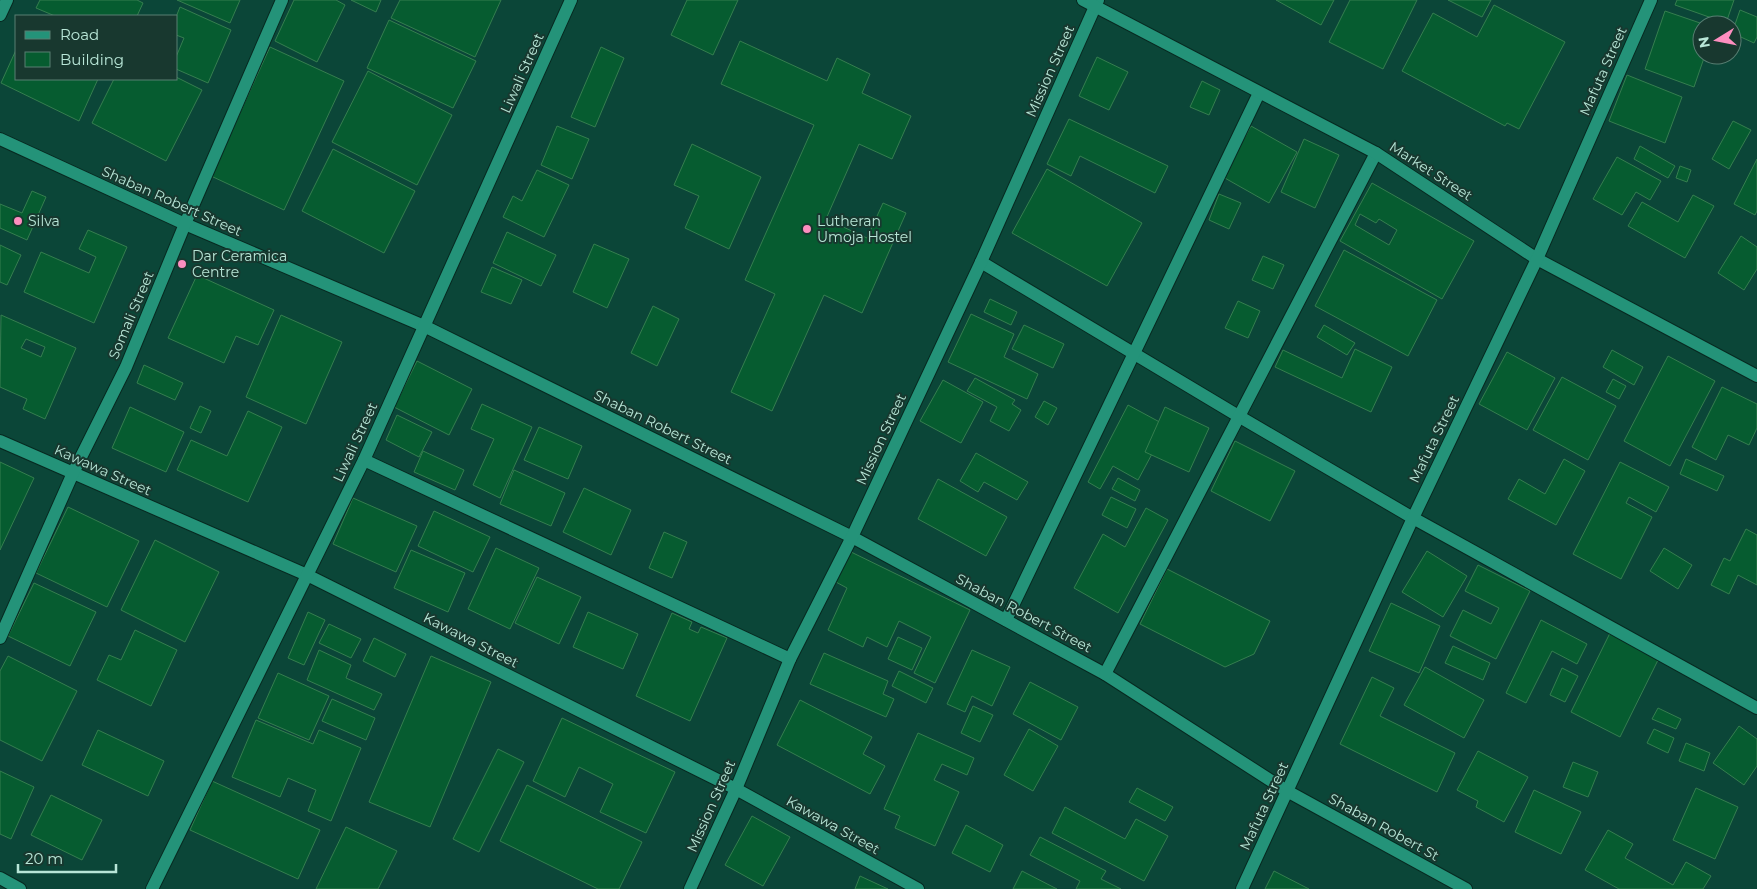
<svg xmlns="http://www.w3.org/2000/svg" width="1757" height="889" font-family="Montserrat,sans-serif">
	<style>
		.building { fill: #065c30; stroke: #357e4f; fill-rule: evenodd }
		.lines { fill: none; stroke-linecap: round; stroke-linejoin: round }
		.minor-casing { stroke: #072920; stroke-width: 14 }
		.tertiary-casing { stroke: #072920; stroke-width: 14 }
		.minor { stroke: #249379; stroke-width: 12 }
		.tertiary { stroke: #249379; stroke-width: 12 }
		.poi-dot { fill: #fd8ebf; stroke: #18382f; stroke-width: 2 }
		.labels { text-anchor: middle; dominant-baseline: central; stroke-width: 4; stroke-linejoin: round; paint-order: stroke }
		.street-label { font-size: 14px; fill: #b8e6d7; stroke: #18382f }
		.poi-label { font-size: 14px; fill: #b8e6d7; stroke: #18382f; text-anchor: start }
	</style>
	<rect width="100%" height="100%" fill="#0b4638"/>
	<g class="building">
		<path d="M40,0H137L143,3L137,16H55L36,8Z"/>
		<path d="M177,0H240L230,23Z"/>
		<path d="M294,0H336L345,5L317,62L275,41Z"/>
		<path d="M351,0H381L376,12Z"/>
		<path d="M400,0H501L475,57L391,18Z"/>
		<path d="M687,0H738L713,55L671,35Z"/>
		<path d="M1276,0H1334L1321,25Z"/>
		<path d="M1350,0H1417L1383,69L1329,42Z"/>
		<path d="M1448,0H1491L1482,17Z"/>
		<path d="M1677,0H1734L1726,23L1675,5Z"/>
		<path d="M1494,5L1565,42L1519,129L1507,123L1505,126L1402,71L1433,13L1477,37Z"/>
		<path d="M180,7L231,30L208,83L176,69V57L184,38L176,35V17Z"/>
		<path d="M1740,10L1757,17V37L1754,43L1732,33Z"/>
		<path d="M1665,11L1706,25H1702V55H1705L1694,87L1645,69Z"/>
		<path d="M389,20L476,61L453,108L367,68Z"/>
		<path d="M740,41L827,81L837,58L870,74L862,93L911,116L892,159L859,144L826,219L867,238L883,203L906,213L862,313L824,295L772,411L731,392L775,294L745,280L814,125L721,84Z"/>
		<path d="M270,47L344,81L284,210L211,176Z"/>
		<path d="M601,47L624,58L595,127L571,117Z"/>
		<path d="M16,50V79H98L79,121L1,83Z"/>
		<path d="M1097,57L1128,72L1109,110L1079,96Z"/>
		<path d="M368,71L452,115L417,185L332,142Z"/>
		<path d="M1627,75L1682,97L1665,143L1609,121Z"/>
		<path d="M176,77L202,90L166,161L92,123L114,79H176Z"/>
		<path d="M1202,81L1220,90L1209,115L1190,107Z"/>
		<path d="M1069,119L1168,166L1155,193L1080,156L1071,176L1047,164Z"/>
		<path d="M1733,121L1751,130L1729,169L1712,159Z"/>
		<path d="M557,126L589,139L572,179L541,165Z"/>
		<path d="M1251,126L1297,152L1269,203L1223,177Z"/>
		<path d="M1304,139L1339,155L1315,208L1281,192Z"/>
		<path d="M692,144L761,177L729,249L685,228L699,196L674,185Z"/>
		<path d="M1640,146L1675,166L1668,178L1634,159Z"/>
		<path d="M333,149L415,191L384,253L302,211Z"/>
		<path d="M1617,157L1661,181L1650,200L1636,192L1622,215L1593,199Z"/>
		<path d="M1757,159V211L1755,215L1734,204Z"/>
		<path d="M1680,166L1691,170L1687,182L1676,178Z"/>
		<path d="M1047,169L1142,223L1107,286L1012,233Z"/>
		<path d="M537,170L569,185L544,237L503,217L513,196L522,201Z"/>
		<path d="M1372,183L1474,241L1442,299L1340,241ZM1360,214L1376,223L1379,219L1397,230L1389,245L1355,225Z"/>
		<path d="M32,191L46,197L27,240L0,228V204L22,213Z"/>
		<path d="M1219,194L1241,203L1229,229L1209,220Z"/>
		<path d="M1693,195L1714,206L1685,258L1628,226L1642,202L1678,222Z"/>
		<path d="M88,230L127,247L94,323L24,292L41,252L89,273L96,257L79,249Z"/>
		<path d="M507,232L556,255L541,286L493,263Z"/>
		<path d="M1741,236L1757,247V269L1744,290L1718,273Z"/>
		<path d="M594,244L629,259L607,308L573,292Z"/>
		<path d="M0,245L21,255L7,285L0,282Z"/>
		<path d="M1344,250L1437,300L1408,356L1315,306Z"/>
		<path d="M1263,256L1284,265L1273,289L1252,280Z"/>
		<path d="M492,267L522,280L511,304L481,292Z"/>
		<path d="M197,275L274,310L258,345L236,336L224,363L168,338Z"/>
		<path d="M990,299L1017,312L1011,325L984,312Z"/>
		<path d="M1238,301L1260,311L1248,338L1225,328Z"/>
		<path d="M653,306L679,319L657,366L631,353Z"/>
		<path d="M971,314L1014,334L1004,357L1038,374L1027,399L948,362Z"/>
		<path d="M1,315L76,348L45,419L23,409L27,399L0,387ZM26,339L45,347L41,357L21,348Z"/>
		<path d="M281,315L342,342L306,424L246,397Z"/>
		<path d="M1024,325L1064,344L1053,368L1012,349Z"/>
		<path d="M1324,325L1355,343L1347,355L1317,337Z"/>
		<path d="M1355,349L1392,367L1371,412L1275,367L1283,350L1342,378Z"/>
		<path d="M1612,350L1643,367L1634,385L1603,367Z"/>
		<path d="M1507,352L1555,378L1527,430L1479,404Z"/>
		<path d="M1668,356L1715,381L1670,466L1624,441Z"/>
		<path d="M417,361L472,389L449,435L394,407Z"/>
		<path d="M144,365L183,383L175,400L137,383Z"/>
		<path d="M1562,377L1616,406L1588,460L1533,430Z"/>
		<path d="M975,378L1015,400L1012,404L1021,410L1009,431L990,421L997,407L967,391Z"/>
		<path d="M1613,379L1626,386L1619,399L1606,392Z"/>
		<path d="M943,380L983,402L961,443L920,421Z"/>
		<path d="M1722,387L1757,404V428L1749,445L1728,435L1716,460L1692,447Z"/>
		<path d="M1044,401L1057,408L1048,425L1035,417Z"/>
		<path d="M482,404L532,427L500,498L473,485L494,439L471,429Z"/>
		<path d="M1128,405L1167,426L1138,480L1113,466L1100,489L1088,482Z"/>
		<path d="M200,406L211,411L201,433L190,428Z"/>
		<path d="M130,407L184,432L166,472L112,448Z"/>
		<path d="M1165,407L1209,428L1189,472L1145,452Z"/>
		<path d="M248,411L282,427L248,502L177,470L191,440L227,456Z"/>
		<path d="M397,415L432,432L419,457L386,440Z"/>
		<path d="M539,427L582,446L568,479L524,460Z"/>
		<path d="M1235,441L1295,471L1270,521L1211,491Z"/>
		<path d="M423,451L464,470L455,490L414,472Z"/>
		<path d="M976,453L1028,482L1017,500L984,482L978,492L960,481Z"/>
		<path d="M1564,459L1585,471L1556,525L1508,499L1519,479L1545,494Z"/>
		<path d="M1686,459L1724,476L1717,491L1680,474Z"/>
		<path d="M0,462L34,478L0,550Z"/>
		<path d="M1620,462L1669,487L1656,512L1629,497L1626,503L1652,517L1621,579L1573,554Z"/>
		<path d="M514,470L565,493L551,526L500,504Z"/>
		<path d="M1118,478L1140,490L1135,501L1112,489Z"/>
		<path d="M938,479L1007,517L986,556L918,519Z"/>
		<path d="M584,488L631,510L611,555L563,532Z"/>
		<path d="M1111,497L1136,509L1127,528L1102,515Z"/>
		<path d="M353,498L417,526L396,572L333,544Z"/>
		<path d="M68,507L139,541L107,607L36,573Z"/>
		<path d="M1146,508L1168,520L1118,613L1074,588L1103,534L1125,547Z"/>
		<path d="M434,511L490,537L473,572L418,546Z"/>
		<path d="M1746,529L1757,535V585L1738,575L1729,594L1711,585L1724,558L1730,561Z"/>
		<path d="M664,532L687,542L672,578L649,568Z"/>
		<path d="M155,540L219,572L185,642L121,610Z"/>
		<path d="M496,548L539,568L510,629L468,609Z"/>
		<path d="M1664,548L1692,565L1678,589L1650,571Z"/>
		<path d="M411,550L465,573L448,612L394,588Z"/>
		<path d="M849,551L970,610L935,683L914,673L931,637L899,621L887,647L867,637L863,647L828,630L847,588L834,581Z"/>
		<path d="M1427,551L1467,576L1443,617L1402,592Z"/>
		<path d="M1478,565L1530,591L1496,659L1450,636L1463,610L1491,624L1499,608L1465,591Z"/>
		<path d="M1167,569L1270,621L1254,654L1225,667L1140,624Z"/>
		<path d="M537,577L581,597L559,644L515,623Z"/>
		<path d="M34,583L96,612L70,666L8,636Z"/>
		<path d="M1391,603L1440,626L1419,673L1369,651Z"/>
		<path d="M308,612L325,620L304,665L288,658Z"/>
		<path d="M588,612L638,634L623,669L573,647Z"/>
		<path d="M672,613L692,622L689,629L698,633L701,627L727,638L690,721L636,696Z"/>
		<path d="M1541,620L1587,644L1577,664L1552,651L1526,703L1506,693Z"/>
		<path d="M329,624L361,639L351,658L319,643Z"/>
		<path d="M135,630L177,650L151,706L97,680L109,655L121,660Z"/>
		<path d="M1610,633L1659,658L1620,737L1571,712Z"/>
		<path d="M898,637L922,648L912,670L888,659Z"/>
		<path d="M374,638L406,654L395,677L363,661Z"/>
		<path d="M1453,646L1490,663L1483,680L1445,663Z"/>
		<path d="M319,650L351,665L346,678L382,694L374,710L307,680Z"/>
		<path d="M972,650L1010,667L992,706L972,696L965,712L947,704Z"/>
		<path d="M824,653L888,681L883,694L894,699L886,717L810,684Z"/>
		<path d="M8,656L77,691L42,761L0,740V671Z"/>
		<path d="M431,656L491,682L430,827L369,802Z"/>
		<path d="M1425,667L1484,700L1464,738L1404,705Z"/>
		<path d="M1562,668L1578,676L1565,702L1550,695Z"/>
		<path d="M899,671L933,688L926,703L892,686Z"/>
		<path d="M278,673L329,696L309,740L258,718Z"/>
		<path d="M1372,677L1394,688L1380,716L1455,753L1437,792L1340,744Z"/>
		<path d="M1030,682L1078,707L1061,740L1013,714Z"/>
		<path d="M332,699L375,718L366,740L322,721Z"/>
		<path d="M800,700L872,737L863,754L885,766L870,794L777,745Z"/>
		<path d="M973,706L993,715L980,742L961,733Z"/>
		<path d="M1658,708L1681,719L1676,729L1652,719Z"/>
		<path d="M562,718L675,772L646,833L600,812L613,784L579,767L565,797L533,781Z"/>
		<path d="M256,720L313,744L319,730L361,748L331,821L308,811L316,790L288,778L280,797L232,777Z"/>
		<path d="M1739,726L1757,739V766L1744,785L1713,763Z"/>
		<path d="M1029,729L1058,746L1033,791L1004,775Z"/>
		<path d="M1654,729L1674,738L1668,753L1647,743Z"/>
		<path d="M98,730L164,761L148,796L82,765Z"/>
		<path d="M918,733L974,758L967,775L942,764L934,780L959,792L935,846L895,828L900,816L884,809Z"/>
		<path d="M1686,743L1710,753L1704,771L1679,761Z"/>
		<path d="M498,749L524,762L479,852L453,839Z"/>
		<path d="M1478,751L1528,777L1504,822L1476,807L1478,801L1457,790Z"/>
		<path d="M1573,762L1598,772L1588,797L1563,787Z"/>
		<path d="M0,771L34,787L11,839L0,834Z"/>
		<path d="M212,781L320,830L298,879L190,830Z"/>
		<path d="M527,785L642,842L619,889H598L500,841Z"/>
		<path d="M1137,788L1173,807L1165,821L1129,802Z"/>
		<path d="M1696,788L1738,807L1715,859L1673,840Z"/>
		<path d="M1534,790L1581,812L1561,854L1515,832Z"/>
		<path d="M51,795L102,820L82,860L31,835Z"/>
		<path d="M1065,807L1125,839L1136,819L1168,836L1144,881L1052,833Z"/>
		<path d="M752,816L790,837L763,886L725,865Z"/>
		<path d="M966,825L1003,845L990,872L952,853Z"/>
		<path d="M346,827L397,851L378,889H316Z"/>
		<path d="M1608,830L1633,844L1625,858L1673,885L1686,862L1711,876L1703,889H1619L1585,870Z"/>
		<path d="M1040,837L1106,871L1101,879L1121,889H1076L1080,881L1030,855Z"/>
		<path d="M1022,871L1057,889H1013Z"/>
		<path d="M1274,871L1309,889H1265Z"/>
		<path d="M860,876L888,889H855Z"/>
	</g>
	<g class="lines">
		<g class="minor-casing">
			<g id="minor">
				<path d="M0,15L7,0"/>
				<path d="M0,139L185,224L424,326L852,537L1105,674L1287,791L1466,889"/>
				<path d="M981,262L1240,417L1413,518L1757,708"/>
				<path d="M0,441L307,575L736,789L918,889"/>
				<path d="M364,460L790,659"/>
				<path d="M1006,620L1259,93"/>
				<path d="M0,638L73,473L126,367L185,224L282,0"/>
				<path d="M1105,674L1376,153"/>
				<path d="M0,878L20,889"/>
				<path d="M152,889L364,460L571,0"/>
				<path d="M690,889L736,789L790,659L852,537L981,262L1098,0"/>
			</g>
		</g>
		<g class="tertiary-casing">
			<g id="tertiary">
				<path d="M1083,0L1376,153L1537,259L1757,376"/>
				<path d="M1242,889L1413,518L1537,259L1651,0"/>
			</g>
		</g>
		<use href="#minor" class="minor"/>
		<use href="#tertiary" class="tertiary"/>
	</g>
	<g class="poi-dot">
		<circle cx="18" cy="221" r="5"/>
		<circle cx="807" cy="229" r="5"/>
		<circle cx="182" cy="264" r="5"/>
	</g>
	<g class="labels">
		<g class="street-label">
			<text transform="translate(1050 71) rotate(-66)">Mission Street</text>
			<text transform="translate(1603 71) rotate(-66)">Mafuta Street</text>
			<text transform="translate(522 73) rotate(-66)">Liwali Street</text>
			<text transform="translate(1431 171) rotate(33)">Market Street</text>
			<text transform="translate(172 201) rotate(24)">Shaban Robert Street</text>
			<text transform="translate(131 315) rotate(-67)">Somali Street</text>
			<text transform="translate(663 427) rotate(26)">Shaban Robert Street</text>
			<text transform="translate(881 439) rotate(-65)">Mission Street</text>
			<text transform="translate(1434 439) rotate(-64)">Mafuta Street</text>
			<text transform="translate(355 442) rotate(-65)">Liwali Street</text>
			<text transform="translate(103 470) rotate(24)">Kawawa Street</text>
			<text transform="translate(1024 613) rotate(28)">Shaban Robert Street</text>
			<text transform="translate(471 640) rotate(27)">Kawawa Street</text>
			<text transform="translate(711 806) rotate(-66)">Mission Street</text>
			<text transform="translate(1264 806) rotate(-65)">Mafuta Street</text>
			<text transform="translate(833 825) rotate(29)">Kawawa Street</text>
			<text transform="translate(1384 827) rotate(29)">Shaban Robert St</text>
		</g>
		<g class="poi-label">
			<text x="28" y="221">Silva</text>
			<text x="817" y="221">Lutheran<tspan x="817" dy="16">Umoja Hostel</tspan></text>
			<text x="192" y="256">Dar Ceramica<tspan x="192" dy="16">Centre</tspan></text>
		</g>
	</g>
	<rect x="15" y="15" width="162" height="65" fill="#18382f" stroke="#587e72"/>
	<rect x="25" y="31" width="25" height="8" fill="#249379" stroke="#587e72"/>
	<text x="60" y="40" font-size="15" fill="#b8e6d7">Road</text>
	<rect x="25" y="52" width="25" height="15" fill="#065c30" stroke="#587e72"/>
	<text x="60" y="65" font-size="15" fill="#b8e6d7">Building</text>
	<g transform="translate(1717 40) rotate(260)"><circle r="24" fill="#18382f" stroke="#587e72"/>
	<path d="M0-4L9 19L0 12L-9 19Z" fill="#fd8ebf"/>
	<text y="-8" font-size="14" font-weight="bold" text-anchor="middle" fill="#b8e6d7">N</text>
	</g>
	<path d="M18 864v8h98v-8" fill="none" stroke="#b8e6d7" stroke-width="2.5"/>
	<text x="25" y="864" font-size="15" fill="#b8e6d7" stroke="#18382f" stroke-width="4" paint-order="stroke">20 m</text>
</svg>
